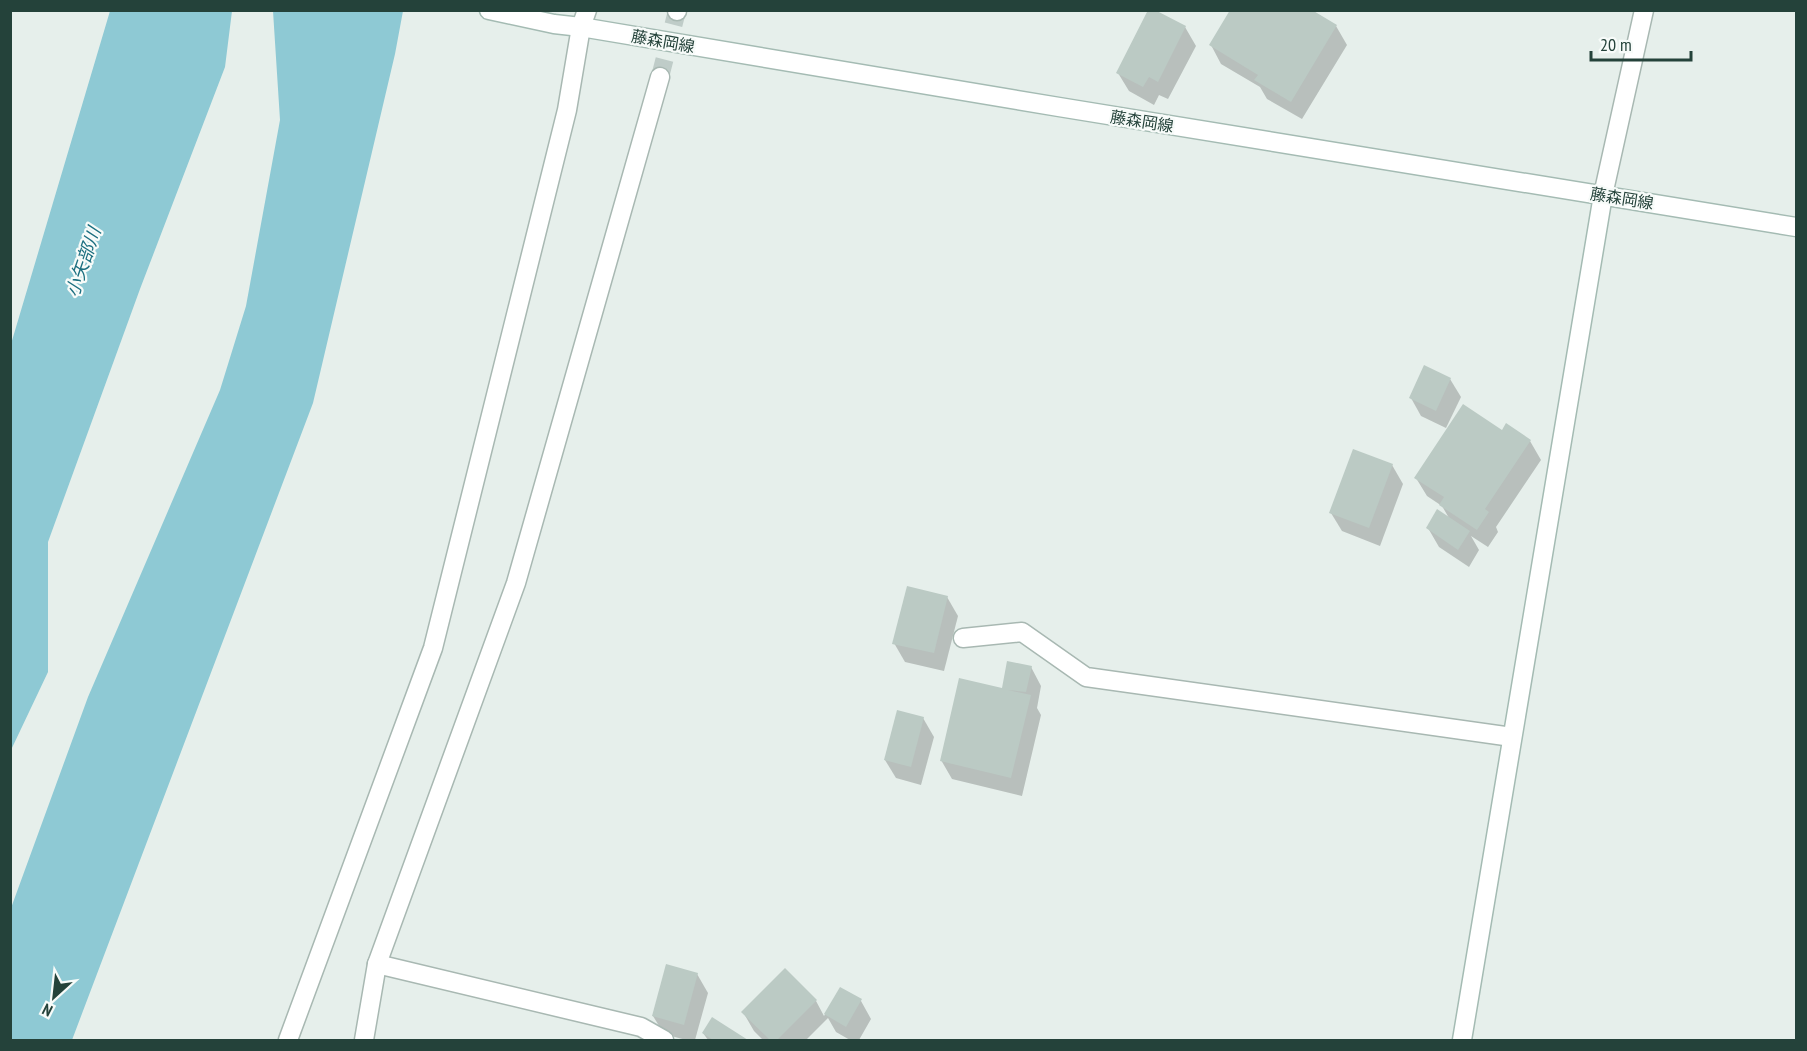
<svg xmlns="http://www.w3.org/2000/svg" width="1807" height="1051" font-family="'PT Sans Narrow','Noto Sans JP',sans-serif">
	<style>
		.water { fill: #8ec9d4 }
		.shadow { fill: #0003 }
		.building { fill: #bbcac4 }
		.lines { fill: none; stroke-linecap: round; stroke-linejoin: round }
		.street-tunnel { stroke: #bfccc8; stroke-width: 18; stroke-dasharray: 18 9; stroke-linecap: butt }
		.street-casing { stroke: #a8b8b2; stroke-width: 21 }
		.secondary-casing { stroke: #a4bbb3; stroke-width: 21 }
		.street { stroke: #fff; stroke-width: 18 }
		.secondary { stroke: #fff; stroke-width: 18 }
		.labels { text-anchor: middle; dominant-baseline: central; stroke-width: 4.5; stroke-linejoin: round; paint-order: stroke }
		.street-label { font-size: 16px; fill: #24423a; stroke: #f7fbf9 }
		.water-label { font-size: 18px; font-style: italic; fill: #1c6f80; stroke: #f7fbf9 }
	</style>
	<rect width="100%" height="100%" fill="#e6efeb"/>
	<g class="water">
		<path d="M110,11H232L225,67L140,289L48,542V672L11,750V344Z"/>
		<path d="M273,11H403L395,54L313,403L72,1040H11V908L88,697L220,390L246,306L280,120Z"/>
	</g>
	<g class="shadow">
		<path d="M1336,26L1347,45L1302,119L1267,99L1260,87L1221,64L1211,45Z"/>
		<path d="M1185,27L1196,46L1168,99L1159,95L1154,105L1129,91L1118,73Z"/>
		<path d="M1450,379L1461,397L1446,428L1421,416L1411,398Z"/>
		<path d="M1503,432L1530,441L1541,460L1496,527L1498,532L1488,547L1471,536L1479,550L1469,567L1439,547L1428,528L1449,518L1442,506L1427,496L1416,478Z"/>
		<path d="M1392,465L1403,484L1380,546L1342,531L1331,513Z"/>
		<path d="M947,597L958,616L944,671L905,662L894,643Z"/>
		<path d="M1031,667L1041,686L1037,708L1041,715L1022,796L952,779L941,760L1003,690Z"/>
		<path d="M923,718L934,737L921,785L896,778L885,760Z"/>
		<path d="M785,971L816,1001L824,1016L840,989L861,1001L871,1019L859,1040H850L836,1032L828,1018L806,1040H763L754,1031L743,1012Z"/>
		<path d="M697,974L708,993L695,1040H686L664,1034L653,1016Z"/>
		<path d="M713,1019L746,1040H708L703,1033Z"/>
	</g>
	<g class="building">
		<path d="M1148,10H1155L1186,26L1158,82L1149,77L1143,87L1116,73Z"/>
		<path d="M1230,10H1312L1337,25L1291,102L1254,80L1258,75L1209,45Z"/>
		<path d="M1424,365L1451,378L1436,411L1409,398Z"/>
		<path d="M1463,404L1502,430L1506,423L1531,440L1485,509L1489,512L1477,530L1439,505L1444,497L1414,478Z"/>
		<path d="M1353,449L1393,464L1369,528L1329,513Z"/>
		<path d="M1437,509L1470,531L1458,550L1426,528Z"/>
		<path d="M907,586L948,596L934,653L892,644Z"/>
		<path d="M1007,661L1032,666L1026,692L1008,690L1031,695L1011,778L940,761L959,678L1002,688Z"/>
		<path d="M897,710L924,717L911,767L884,760Z"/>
		<path d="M666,964L698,973L684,1025L652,1016Z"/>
		<path d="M785,968L817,1000L777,1040H770L741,1012Z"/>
		<path d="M840,987L862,999L846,1027L824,1014Z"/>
		<path d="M712,1017L748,1040H713L702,1033Z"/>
	</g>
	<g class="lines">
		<path class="street-tunnel" d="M660,77L677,11"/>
		<g class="street-casing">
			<g id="street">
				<path d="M677,11V10"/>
				<path d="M1603,195L1644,10"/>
				<path d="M963,638L1022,632L1086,677L1512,737"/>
				<path d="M377,964L641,1027L664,1040"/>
				<path d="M288,1040L433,648L567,110L581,27L587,10"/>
				<path d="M364,1040L377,964L516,583L660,77"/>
			</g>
		</g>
		<g class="secondary-casing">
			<g id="secondary">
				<path d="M489,10L554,24L581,27L1059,107L1796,227"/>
				<path d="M1462,1040L1603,195"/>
			</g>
		</g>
		<use href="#street" class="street"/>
		<use href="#secondary" class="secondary"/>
	</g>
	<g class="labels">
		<g class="street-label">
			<text transform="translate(663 41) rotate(10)">藤森岡線</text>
			<text transform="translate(1142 121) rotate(9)">藤森岡線</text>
			<text transform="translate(1622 198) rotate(9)">藤森岡線</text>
		</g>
		<g class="water-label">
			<text transform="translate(83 262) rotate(-71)">小矢部川</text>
		</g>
	</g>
	<rect width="1807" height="1051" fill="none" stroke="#24423a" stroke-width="24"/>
	<g transform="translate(54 997) rotate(207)" stroke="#f7fbf9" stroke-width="4.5" paint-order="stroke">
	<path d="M0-4.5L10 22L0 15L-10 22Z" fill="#24423a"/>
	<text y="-9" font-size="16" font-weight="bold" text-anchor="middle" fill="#24423a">N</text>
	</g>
	<path d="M1591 51v9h100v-9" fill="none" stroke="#24423a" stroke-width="3"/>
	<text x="1600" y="51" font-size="18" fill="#24423a" stroke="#f7fbf9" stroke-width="4.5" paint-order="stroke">20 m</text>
</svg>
